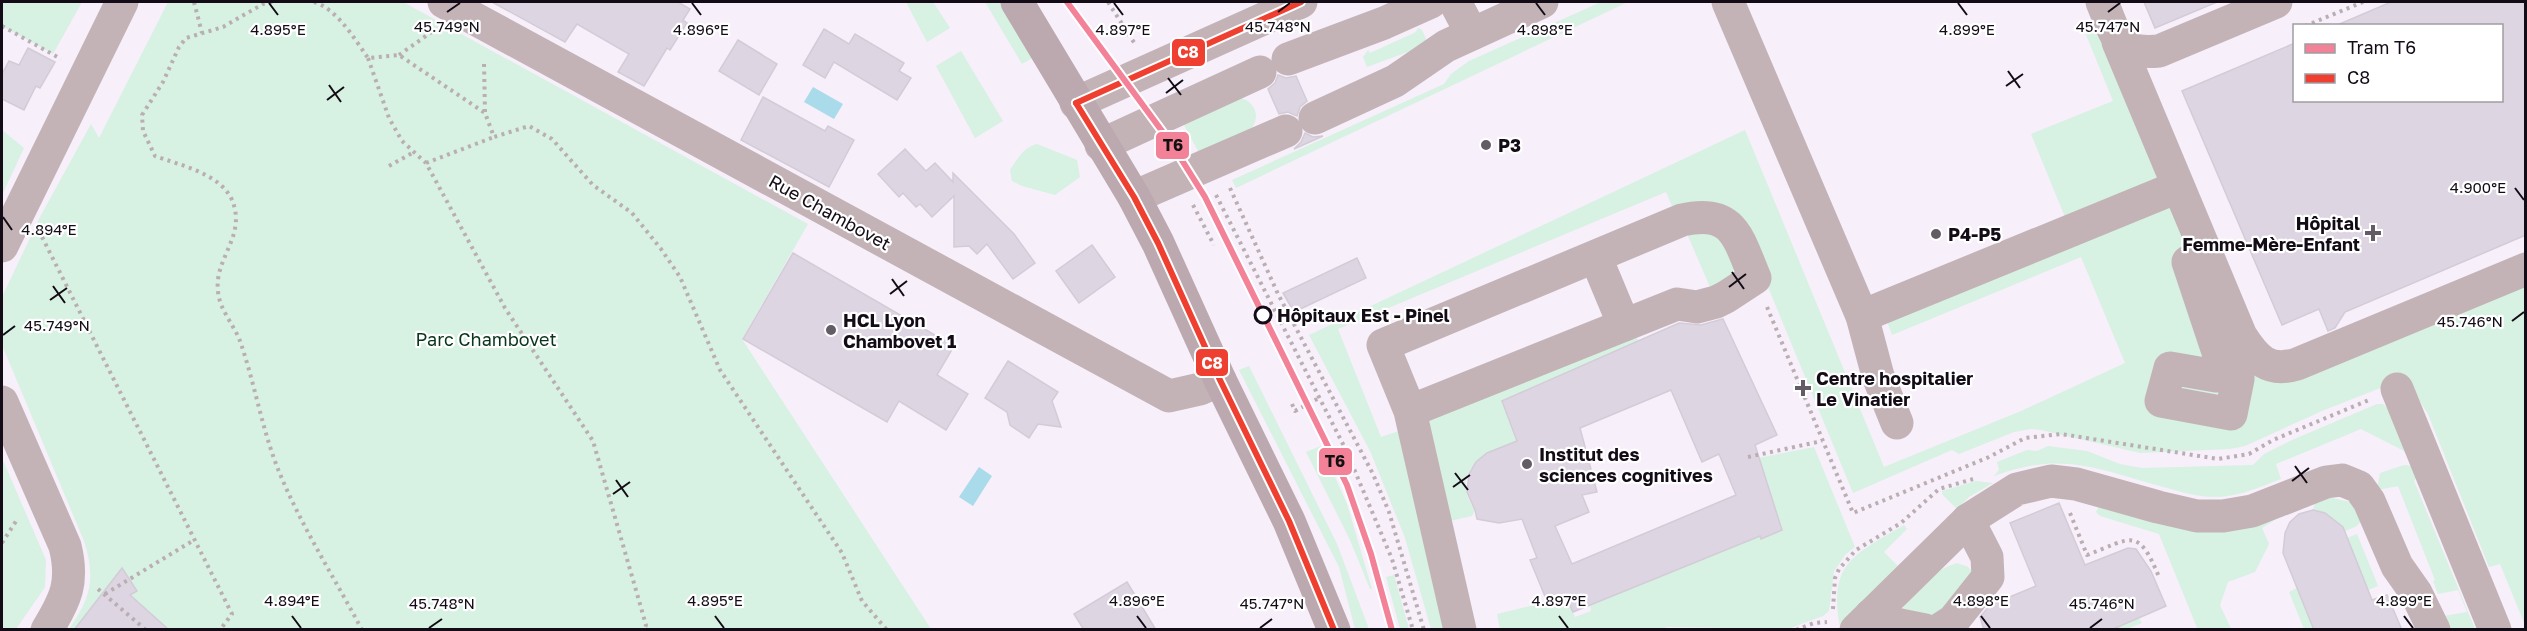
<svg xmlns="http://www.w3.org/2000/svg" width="2527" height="631" font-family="'Golos Text',sans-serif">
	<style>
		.green { fill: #d7f1e2 }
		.water { fill: #aadbea }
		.building { fill: #ded5e3; stroke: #d3ccd7; stroke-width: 1.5; fill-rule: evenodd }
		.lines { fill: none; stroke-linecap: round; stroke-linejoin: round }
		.path { stroke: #baaeb3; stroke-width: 4; stroke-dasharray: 3 4.5; stroke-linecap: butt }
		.minor { stroke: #c3b3b7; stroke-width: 33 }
		.major { stroke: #bca9af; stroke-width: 33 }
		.bus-1-casing { stroke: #fff; stroke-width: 10 }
		.bus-1 { stroke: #ef3f30; stroke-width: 6 }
		.tram-1-casing { stroke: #fff; stroke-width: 10 }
		.tram-1 { stroke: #f38299; stroke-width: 6 }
		.ticks { fill: none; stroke: #130b15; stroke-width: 2 }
		.poi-dot { fill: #635b65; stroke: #fff; stroke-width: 2 }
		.stop-dot { fill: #fff; stroke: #130b15; stroke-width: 3 }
		.labels { text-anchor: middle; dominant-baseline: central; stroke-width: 4.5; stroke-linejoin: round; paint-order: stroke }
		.poi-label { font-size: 18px; font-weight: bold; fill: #130b15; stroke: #fff; text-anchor: start }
		.street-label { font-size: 18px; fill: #130b15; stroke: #fff }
		.stop-label { font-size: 18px; font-weight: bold; fill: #130b15; stroke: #fff; text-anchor: start }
		.park-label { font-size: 18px; fill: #09351d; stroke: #fff }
		.ticks-label { font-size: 15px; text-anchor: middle; fill: #130b15; stroke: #fff; stroke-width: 4.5; stroke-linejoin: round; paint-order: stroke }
		.line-badge { stroke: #fff; stroke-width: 2 }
		.badge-label { font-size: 16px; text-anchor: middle; font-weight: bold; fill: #fff }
		.pale-badge-label { font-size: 16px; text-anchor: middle; font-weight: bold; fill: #111 }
	</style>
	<rect width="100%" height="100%" fill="#f7effa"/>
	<g class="green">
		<path d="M2,2H82L53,54L2,26Z"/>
		<path d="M168,2H403L808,224L742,339L931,629H69C91,597 96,579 84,541L2,345V297L40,217L91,124L99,138Z"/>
		<path d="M906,2H933L950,28L927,42Z"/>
		<path d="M985,2H1002L1034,57L1022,64Z"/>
		<path d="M1601,2H1628L1236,188L1232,180L1444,84L1451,74L1469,61Z"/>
		<path d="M1418,28L1422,30L1426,39L1424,46L1367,67L1363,57L1368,50L1370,53L1416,32Z"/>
		<path d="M2085,32H2107L2256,368L2525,270V625L2500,564L2489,567L2428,414L2418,398L2388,385L2322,411L2245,446L2230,449L2140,453L2041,430L2031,429L2014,432L1959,454L1952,450L1853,493L1747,236L1675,213L1666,192L1338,329L1381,437L1399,431L1446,629H1431L1405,538L1371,453L1309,335L1745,130L1884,467L2021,411L2125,363L2081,257L1892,335L1887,321L2065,217L2031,134L2113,101Z"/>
		<path d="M961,51L1003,121L975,138L936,66Z"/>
		<path d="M1241,98C1256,103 1261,118 1250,130L1199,153L1182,121Z"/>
		<path d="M2,130L24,148L2,195Z"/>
		<path d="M1037,144L1077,160L1080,177L1055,195L1022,186L1012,181L1010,170C1017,159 1024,147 1037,144Z"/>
		<path d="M1685,229H1716L1734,268L1731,278L1713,294Z"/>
		<path d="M1635,334L1639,343L1502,401L1517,441C1487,453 1447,470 1475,510L1472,516L1450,521L1427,419Z"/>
		<path d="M1249,366L1337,544L1369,629H1355L1339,567L1239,370Z"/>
		<path d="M2377,404H2383L2387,408L2406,452L2361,429L2276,464L2281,479C2260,487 2238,497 2215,497C2196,497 2178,491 2160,486C2095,468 2061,451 1994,476L1999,470L1997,462L2027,450L2037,451L2048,446L2087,451L2120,464L2142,468L2253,465L2264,454L2292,440Z"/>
		<path d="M1321,446L1347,504L1372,589H1370L1350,540L1306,452Z"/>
		<path d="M1814,447L1855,547L1846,554L1834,571L1829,611L1823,616L1788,629L1668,627L1657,630L1500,629L1497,614L1547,602L1549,606L1567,599L1575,617L1591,611L1590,605L1760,536L1761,539L1782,530L1758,458Z"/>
		<path d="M2,458L46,560L45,587L16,629H2Z"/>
		<path d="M2404,465L2412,466L2417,477L2414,481L2475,629H2443L2444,616L2467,612L2458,590L2438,594L2433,581L2435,580L2398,486L2377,490L2380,473Z"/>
		<path d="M1976,481L1993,483L1969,497L1957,509L1942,494V491Z"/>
		<path d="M2327,497L2351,502L2363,520L2355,527L2345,531L2343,526L2339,528L2330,516L2313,510L2315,502Z"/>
		<path d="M2099,506L2284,514L2262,528L2269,544L2255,572L2228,582L2220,605L2231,629L2198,630L2159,534L2100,516L2096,512Z"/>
		<path d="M1904,525L1907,529L1884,552L1899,567L1840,626C1828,562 1856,554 1904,525Z"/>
		<path d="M2357,534L2378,586L2368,590L2347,538Z"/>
		<path d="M1957,563L1968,567L1974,574L1942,619L1901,612C1911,590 1934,570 1957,563Z"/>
		<path d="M1394,575L1409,629H1400L1386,577Z"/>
		<path d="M2297,588L2314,629H2304L2289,592Z"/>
		<path d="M2139,618L2142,623L2127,629L2111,630Z"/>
	</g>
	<g class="water">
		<path d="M813,87L843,104L834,119L804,102Z"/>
		<path d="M979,467L992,476L973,506L959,497Z"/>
	</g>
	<g class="building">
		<path d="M492,2H678L690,9L683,20L687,23L670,50L667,48L644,86L618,72L629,54L577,24L565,42Z"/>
		<path d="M2144,2H2217L2155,28Z"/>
		<path d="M2391,2H2526V235L2345,312L2335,328L2328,331L2319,309L2282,325L2182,91L2295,43V100H2502V26H2335Z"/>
		<path d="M824,29L849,44L855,34L904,63L899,71L911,78L897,100L834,62L825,78L803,65Z"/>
		<path d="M738,40L777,64L759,95L719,71Z"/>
		<path d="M28,48L55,62L40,88L36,86L24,110L2,99V74L9,61L19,65Z"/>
		<path d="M1278,75L1286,78L1296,76L1307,101L1300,107L1297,116L1288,112L1279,114L1268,89L1275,83Z"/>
		<path d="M763,97L825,131L828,126L854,140L829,187L741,140Z"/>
		<path d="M1305,133L1313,137L1323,136L1294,149L1301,142Z"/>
		<path d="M905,149L926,171L935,163L953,182V173L1014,234L1035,263L1013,279L987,244L977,254L969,246L954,247V196L932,217L920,204L916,207L903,193L899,197L878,174Z"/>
		<path d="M1092,245L1115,277L1079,303L1056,271Z"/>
		<path d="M793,253L954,346L937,375L968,394L946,430L899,401L887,422L743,339Z"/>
		<path d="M1357,258L1366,278L1294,312L1283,293Z"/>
		<path d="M1723,319L1777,435L1755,445L1782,530L1761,539L1760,536L1573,612L1567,599L1549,606L1530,560L1537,558L1522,519L1499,523L1477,519L1475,510L1467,492L1469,474L1476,462L1487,453L1517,441L1502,401L1679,323L1701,325ZM1671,390L1702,462L1719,454L1736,495L1572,564L1555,526L1589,512L1582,495L1597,492L1580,428Z"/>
		<path d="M1008,361L1058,392L1052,401L1061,427L1038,424L1029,438L1010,425L1007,412L985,398Z"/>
		<path d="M2059,503L2085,565L2128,548L2136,549L2151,571L2166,606L2111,630H1984L1980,617L1990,605L2036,586L2010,523Z"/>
		<path d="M2313,510L2325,513L2343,527L2372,600L2387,595L2402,630H2314L2283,553L2285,533L2290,522L2299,514Z"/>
		<path d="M122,568L137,591L130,595L169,630H74Z"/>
		<path d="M1127,582L1156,630H1084L1074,614Z"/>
	</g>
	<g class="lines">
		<g class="path">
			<path d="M194,2L202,33"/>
			<path d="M272,2L263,4L223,27L186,38L179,47L163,82L142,115L143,131L155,156C179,165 220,173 232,200C247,236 214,258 218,291C219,309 234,325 240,341C254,381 261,424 276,464C298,521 333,575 362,630"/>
			<path d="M314,2C337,9 354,38 368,58L399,55L485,113L494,137L529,126L552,139L593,185L632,213L661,249L680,277L720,370L842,553L862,601L887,630"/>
			<path d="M1108,2L1135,44"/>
			<path d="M2,26L61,59"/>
			<path d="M2305,26L2363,2"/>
			<path d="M399,55L433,31"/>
			<path d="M368,58L389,118L402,141L426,163L505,308L593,441L646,625L644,630"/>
			<path d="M484,64L485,112"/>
			<path d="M426,163L494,137"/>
			<path d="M389,166L414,152"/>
			<path d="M1230,188L1278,294L1373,474L1389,512L1424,630"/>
			<path d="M1216,195L1346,450L1392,559L1413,630"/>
			<path d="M1193,205L1214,245"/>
			<path d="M42,237L232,614L220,630"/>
			<path d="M1767,307L1853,513L1989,457L2025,438L2061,434L2218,459L2249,454L2273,440L2369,400"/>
			<path d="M1292,404L1295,411L1319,398"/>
			<path d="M1748,457L1822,441"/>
			<path d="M2070,513L2087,555C2132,538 2138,526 2159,577"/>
			<path d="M2,543L18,518"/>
			<path d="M98,589L146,630"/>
			<path d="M105,594L194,540"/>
			<path d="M1833,609L1835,578L1839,569L1856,550L1901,523L1939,489L1973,479"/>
			<path d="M1796,630L1814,623L1827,622"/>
		</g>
		<g class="minor">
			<path d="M444,2L1169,396L1200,389L1220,380"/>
			<path d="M1455,2L1472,34"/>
			<path d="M1728,2L1862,316L1878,376L1897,423"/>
			<path d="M2102,2C2116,35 2116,55 2159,51L2276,2"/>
			<path d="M2118,42L2241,336C2256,359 2268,373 2297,364L2526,269"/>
			<path d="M1288,59L1384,23L1431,2"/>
			<path d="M1076,103L1301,2"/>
			<path d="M1315,118L1395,81L1446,46L1542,2"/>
			<path d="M1101,145L1260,72"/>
			<path d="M1134,197L1286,131"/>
			<path d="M2,246L122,2"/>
			<path d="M1596,258L1624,325"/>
			<path d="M2188,262L2223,367L2238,379L2231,414L2161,401L2170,368L2216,376L2223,367"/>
			<path d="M1862,316L2170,190"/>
			<path d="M2397,389L2495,630"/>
			<path d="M2,402L65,546C74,582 66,599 47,630"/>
			<path d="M1410,411L1677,304L1697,307L1716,302L1726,297L1755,278C1738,238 1734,208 1682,220L1383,345L1410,411L1460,630"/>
			<path d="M1871,615L1900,625L1925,630"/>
			<path d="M1856,630L1968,520L2017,489L2051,481L2076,484L2158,507L2197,516H2223L2252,511L2326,482L2342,480L2359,487L2369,501L2397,566L2416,593L2434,630"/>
			<path d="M1939,630L1953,621L1988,577L1987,557L1968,520"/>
		</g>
		<path class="major" d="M1017,2L1134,197L1158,243L1220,380L1289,521L1334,630"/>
		<g class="bus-1-casing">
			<g id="bus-1">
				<path d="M1076,103L1134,197L1158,243L1220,380L1289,521L1334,630"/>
				<path d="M1076,103L1301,2"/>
			</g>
		</g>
		<use href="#bus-1" class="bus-1"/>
		<g class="tram-1-casing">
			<path id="tram-1" d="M1067,2L1173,146L1205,197L1347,485L1371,554L1392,630"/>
		</g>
		<use href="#tram-1" class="tram-1"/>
	</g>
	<path class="ticks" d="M269,3L278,15M692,3L701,15M1114,3L1123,15M1536,3L1545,15M1958,3L1967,15M447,12L460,3M1278,12L1290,3M2108,12L2120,3M2008,71L2020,88M1168,78L1181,95M329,85L341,102M2006,86L2023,74M1166,93L1183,80M327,100L344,87M2515,188L2524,200M3,217L12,230M1732,272L1744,289M892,279L904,296M53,286L65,303M1729,287L1746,274M890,294L907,281M50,300L67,288M2512,321L2524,312M3,335L15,326M2295,466L2307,483M1455,473L1468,490M616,480L628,497M2292,481L2309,468M1453,487L1470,475M613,494L630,482M292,616L301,628M715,616L724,628M1137,616L1146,628M1559,616L1568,628M1981,616L1990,628M2404,616L2413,628M429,628L442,619M1260,628L1272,619M2090,628L2102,619"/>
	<g class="poi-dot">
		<circle cx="1486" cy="145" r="6"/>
		<path d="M2370 224h6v6h6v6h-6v6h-6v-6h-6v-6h6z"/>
		<circle cx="1936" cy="234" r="6"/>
		<circle cx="831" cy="330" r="6"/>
		<path d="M1800 379h6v6h6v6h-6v6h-6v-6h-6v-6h6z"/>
		<circle cx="1527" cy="464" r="6"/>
	</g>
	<circle class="stop-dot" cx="1263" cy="315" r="8"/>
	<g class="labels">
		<g class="poi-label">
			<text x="1498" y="145">P3</text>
			<text x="2360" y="223" text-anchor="end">Hôpital<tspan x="2360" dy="21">Femme-Mère-Enfant</tspan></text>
			<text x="1948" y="234">P4-P5</text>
			<text x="843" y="320">HCL Lyon<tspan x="843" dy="21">Chambovet 1</tspan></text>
			<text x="1816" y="378">Centre hospitalier<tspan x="1816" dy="21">Le Vinatier</tspan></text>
			<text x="1539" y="454">Institut des<tspan x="1539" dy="21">sciences cognitives</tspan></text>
		</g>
		<g class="street-label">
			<text transform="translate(830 212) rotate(29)">Rue Chambovet</text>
		</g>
		<g class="stop-label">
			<text x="1277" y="315">Hôpitaux Est - Pinel</text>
		</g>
		<g class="park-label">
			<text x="486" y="339">Parc Chambovet</text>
		</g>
	</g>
	<g class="ticks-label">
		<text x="447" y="32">45.749°N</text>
		<text x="1278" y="32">45.748°N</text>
		<text x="2108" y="32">45.747°N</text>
		<text x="278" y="35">4.895°E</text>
		<text x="701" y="35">4.896°E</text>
		<text x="1123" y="35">4.897°E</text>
		<text x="1967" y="35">4.899°E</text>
		<text x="1545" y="35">4.898°E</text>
		<text x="2478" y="193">4.900°E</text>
		<text x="49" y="235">4.894°E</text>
		<text x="2470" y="327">45.746°N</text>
		<text x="57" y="331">45.749°N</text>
		<text x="292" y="606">4.894°E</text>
		<text x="715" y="606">4.895°E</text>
		<text x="1137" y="606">4.896°E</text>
		<text x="1559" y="606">4.897°E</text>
		<text x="1981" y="606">4.898°E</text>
		<text x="2404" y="606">4.899°E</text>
		<text x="442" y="609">45.748°N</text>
		<text x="1272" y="609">45.747°N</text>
		<text x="2102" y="609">45.746°N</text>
	</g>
	<g class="line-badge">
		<rect x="1171" y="38" width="35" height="29" rx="6" fill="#ef3f30"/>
		<rect x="1155" y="131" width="35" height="29" rx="6" fill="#f38299"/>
		<rect x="1195" y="348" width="34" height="29" rx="6" fill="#ef3f30"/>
		<rect x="1318" y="447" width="35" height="29" rx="6" fill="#f38299"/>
	</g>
	<g class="badge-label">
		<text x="1188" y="58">C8</text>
		<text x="1212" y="369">C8</text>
	</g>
	<g class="pale-badge-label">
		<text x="1173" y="151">T6</text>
		<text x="1335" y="467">T6</text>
	</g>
	<rect width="2527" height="631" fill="none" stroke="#130b15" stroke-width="6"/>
	<rect x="2293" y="24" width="210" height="78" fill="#ffffff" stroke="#a19da1" stroke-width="1.5"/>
	<rect x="2305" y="44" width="30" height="9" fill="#f38299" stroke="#a19da1" stroke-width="1.5"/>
	<text x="2347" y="54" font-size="18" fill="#130b15">Tram T6</text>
	<rect x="2305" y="74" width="30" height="9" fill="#ef3f30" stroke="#a19da1" stroke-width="1.5"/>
	<text x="2347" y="84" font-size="18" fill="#130b15">C8</text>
</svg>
